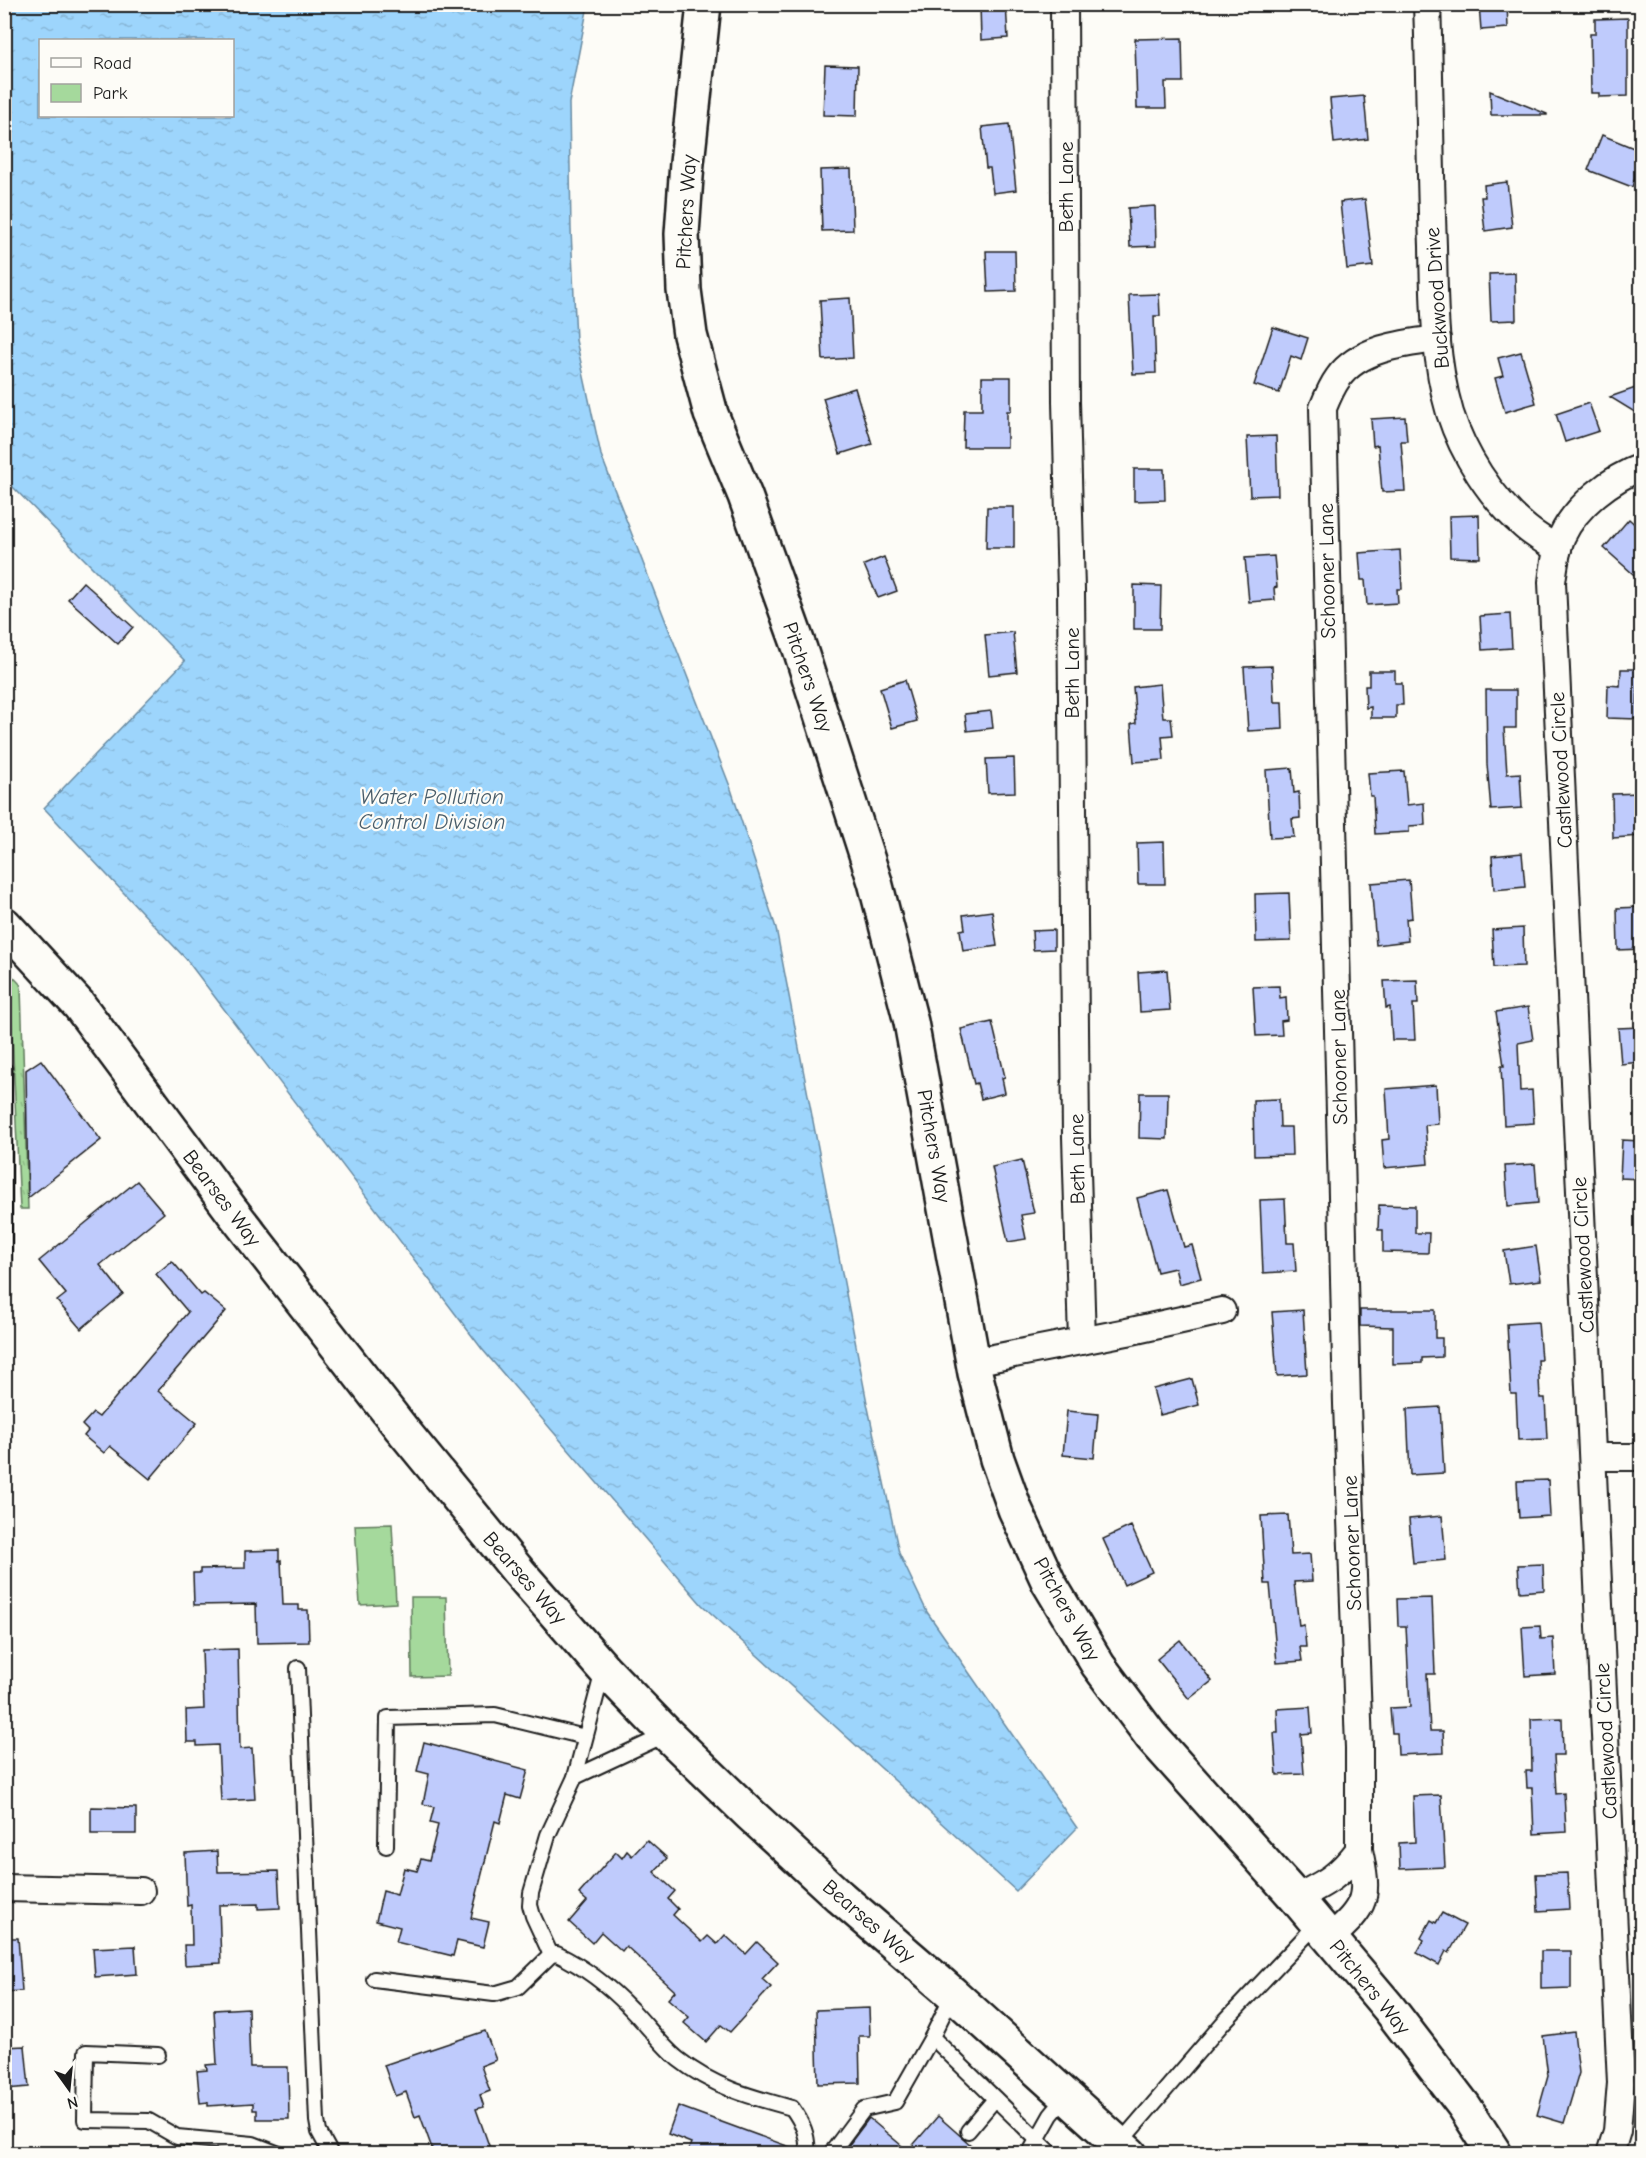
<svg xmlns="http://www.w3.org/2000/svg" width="1646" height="2158" font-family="'Comic Neue',sans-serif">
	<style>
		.grass { fill: url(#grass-tufts); stroke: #607a5c; stroke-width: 1.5 }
		.park { fill: #a5d99c; stroke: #607a5c; stroke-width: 1.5 }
		.water { fill: url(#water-ripples); stroke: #698ba2; stroke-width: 1.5; fill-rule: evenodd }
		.building { fill: #bfcbfc; stroke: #1c1c1c; stroke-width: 1.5 }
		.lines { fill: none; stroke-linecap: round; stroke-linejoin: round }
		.service-casing { stroke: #1c1c1c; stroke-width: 18 }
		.minor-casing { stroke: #1c1c1c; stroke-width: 30 }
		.secondary-casing { stroke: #1c1c1c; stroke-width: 38 }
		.service { stroke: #fdfcf7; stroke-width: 14 }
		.minor { stroke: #fdfcf7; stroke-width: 26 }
		.secondary { stroke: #fdfcf7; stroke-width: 33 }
		.labels { text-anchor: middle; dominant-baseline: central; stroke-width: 4.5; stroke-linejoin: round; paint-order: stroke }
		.street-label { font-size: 21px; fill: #1c1c1c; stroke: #fdfcf7 }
		.water-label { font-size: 22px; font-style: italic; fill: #495d6a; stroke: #fdfcf7 }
	</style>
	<defs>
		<pattern id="grass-tufts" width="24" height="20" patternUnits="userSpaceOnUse" patternTransform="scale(1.5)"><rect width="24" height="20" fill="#a5d99c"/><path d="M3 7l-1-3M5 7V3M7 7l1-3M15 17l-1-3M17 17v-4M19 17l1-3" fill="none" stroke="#8dba86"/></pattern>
		<pattern id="water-ripples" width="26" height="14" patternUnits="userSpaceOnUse" patternTransform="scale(1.5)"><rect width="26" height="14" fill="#9dd5fc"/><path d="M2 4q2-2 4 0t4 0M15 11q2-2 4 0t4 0" fill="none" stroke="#87b6d7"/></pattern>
	</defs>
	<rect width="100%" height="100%" fill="#fdfcf7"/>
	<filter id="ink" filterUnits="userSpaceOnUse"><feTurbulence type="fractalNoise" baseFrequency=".0167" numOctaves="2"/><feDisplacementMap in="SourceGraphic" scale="12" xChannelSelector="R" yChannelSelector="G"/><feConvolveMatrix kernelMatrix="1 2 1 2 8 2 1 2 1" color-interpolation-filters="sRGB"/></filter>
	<g filter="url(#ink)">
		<path class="grass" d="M4,967L20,984L21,988L28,1209H20L11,1012L5,1002Z"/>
		<g class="park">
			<path d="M392,1524L396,1603L360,1605L355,1525Z"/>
			<path d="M411,1597H446L448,1676L412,1677Z"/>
		</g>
		<path class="water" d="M4,5H588L569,103L571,230L576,340L601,455L731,789L776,928L867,1403L899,1553L927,1612L1077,1828L1016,1891L702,1605L482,1349L186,959L44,808L185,661L5,479ZM40,40H232V116H40Z"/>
		<g class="building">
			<path d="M980,4H1006L1008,38L981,40Z"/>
			<path d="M1479,4H1507L1508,28L1481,30Z"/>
			<path d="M1628,18V96L1599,97V93H1591L1590,34H1595V19Z"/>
			<path d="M1182,38L1183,82H1165L1166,108H1137L1135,39Z"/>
			<path d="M825,65L858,66L857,116L823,115Z"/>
			<path d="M1490,91L1547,114V115H1491Z"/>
			<path d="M1364,96L1368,139L1334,143L1330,99Z"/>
			<path d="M1009,124L1016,190L993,193L990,168H986L982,127Z"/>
			<path d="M1602,135L1641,151V181L1635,178L1632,187L1588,170Z"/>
			<path d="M851,169L853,230L822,231L820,170Z"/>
			<path d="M1507,182L1512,227L1485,231L1481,197H1485L1484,185Z"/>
			<path d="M1365,199L1373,266L1347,269L1340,202Z"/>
			<path d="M1155,206L1156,246L1130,247L1128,208Z"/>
			<path d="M986,251H1015L1016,291L988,292Z"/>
			<path d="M1515,273L1516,320L1491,321L1489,274Z"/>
			<path d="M1159,294L1160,316H1154L1156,373L1133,374L1129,295Z"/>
			<path d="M850,298L853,358L823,360L820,300Z"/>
			<path d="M1273,327L1308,338L1301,360L1291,356L1279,393L1254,385Z"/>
			<path d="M1521,352L1536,403L1505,412L1495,378L1503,376L1498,358Z"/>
			<path d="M982,377H1011V411H1007V447H963L964,410H982Z"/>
			<path d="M1641,386V416L1610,397Z"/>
			<path d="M855,388L872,444L840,454L823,398Z"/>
			<path d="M1589,403L1599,431L1565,442L1556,414Z"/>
			<path d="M1405,417L1407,441H1401L1405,491L1382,492L1378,445L1373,446L1371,419Z"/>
			<path d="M1276,436L1278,495L1250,496L1247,437Z"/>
			<path d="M1134,469H1164L1165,500L1134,501Z"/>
			<path d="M987,507H1014V548H986Z"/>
			<path d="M1479,515L1480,558L1450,557L1449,516Z"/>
			<path d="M1629,519L1641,530V581L1604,548Z"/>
			<path d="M1400,550L1402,589H1397L1398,603L1367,605L1365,580H1361L1359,553Z"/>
			<path d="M1274,556L1277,587L1274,588L1275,600L1249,602L1245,558Z"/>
			<path d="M884,557L897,591L878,598L864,565Z"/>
			<path d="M83,582L133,627L118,644L68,599Z"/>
			<path d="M1134,585L1161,586L1160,629H1134Z"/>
			<path d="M1510,614L1512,648L1482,650L1480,616Z"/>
			<path d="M1013,632L1017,672L989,675L985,635Z"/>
			<path d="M1272,666L1274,702H1282L1283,729L1248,731L1244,667Z"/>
			<path d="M1621,669H1638L1637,719L1607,718L1608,685L1620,686Z"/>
			<path d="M1369,671H1395V683H1402L1403,705H1396V718H1371V707L1366,708L1365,686H1369Z"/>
			<path d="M905,680L917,721L892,728L880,688Z"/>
			<path d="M1160,684L1163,718H1171L1173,735L1162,736L1164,760L1134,762L1131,724L1136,723L1133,687Z"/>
			<path d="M1486,690H1516V728H1504L1507,774L1520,773L1522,808L1491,810L1487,764Z"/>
			<path d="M991,711L993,728L967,731L965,714Z"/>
			<path d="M1014,758L1015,792L988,793L986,759Z"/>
			<path d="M1292,768L1294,793L1299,792L1300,818L1292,819L1294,837L1270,838L1266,770Z"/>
			<path d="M1404,771L1407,805L1424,803L1425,825L1409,826V832L1375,834L1373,796H1370L1368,773Z"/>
			<path d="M1641,793V836L1613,838L1612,794Z"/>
			<path d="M1164,842L1165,884H1138L1137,843Z"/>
			<path d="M1522,853L1525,887L1494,890L1492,856Z"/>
			<path d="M1409,880L1412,918L1406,919L1408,941L1376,945L1371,883Z"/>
			<path d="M1289,893L1291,941L1256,942L1255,894Z"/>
			<path d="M1641,907V949L1618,950L1617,908Z"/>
			<path d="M992,911L997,946L963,951L960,930L965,929L963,915Z"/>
			<path d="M1523,928L1524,966L1494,967L1492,930Z"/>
			<path d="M1054,930V949L1033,950L1032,931Z"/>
			<path d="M1167,970L1170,1010L1140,1012L1138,972Z"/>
			<path d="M1417,980L1418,1004H1413L1415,1040H1392L1390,1007L1386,1008L1384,981Z"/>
			<path d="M1279,986L1280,998L1286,997L1287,1020L1281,1021L1282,1035L1256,1036L1253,987Z"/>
			<path d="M1528,1007L1533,1040L1518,1043L1520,1091L1532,1090L1534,1123L1504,1125L1501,1066H1504L1496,1012Z"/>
			<path d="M992,1022L1005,1077L1002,1078L1005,1093L981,1099L977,1083L974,1084L961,1029Z"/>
			<path d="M1641,1027V1062L1621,1064L1618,1028Z"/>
			<path d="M41,1060L101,1140L28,1198L26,1070Z"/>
			<path d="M1436,1085L1438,1124L1425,1125L1428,1164L1384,1168L1382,1140L1389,1139L1386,1089Z"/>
			<path d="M1140,1093H1168L1167,1139L1139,1138Z"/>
			<path d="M1279,1099L1280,1127H1291L1292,1155L1254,1156L1253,1100Z"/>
			<path d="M1622,1140L1641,1141V1179L1620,1178Z"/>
			<path d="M1022,1160L1034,1213L1021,1215L1026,1239L1008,1242L992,1167Z"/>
			<path d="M1535,1164L1538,1203L1508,1206L1505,1166Z"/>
			<path d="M137,1181L164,1213L100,1265L123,1294L81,1329L57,1301L66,1294L39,1261Z"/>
			<path d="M1168,1190L1184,1247L1192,1245L1201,1278L1179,1284L1175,1268L1157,1272L1137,1198Z"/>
			<path d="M1285,1199L1287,1243H1294L1296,1271L1263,1273L1260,1200Z"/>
			<path d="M1379,1205L1415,1206V1233H1429L1428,1253L1383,1252V1230H1378Z"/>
			<path d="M1536,1246L1541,1280L1509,1284L1504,1251Z"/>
			<path d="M172,1261L201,1295L204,1293L226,1311L158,1391L197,1423L150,1479L110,1446L104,1453L84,1436L88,1431L82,1425L93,1413L99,1417L188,1312L156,1274Z"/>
			<path d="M1303,1310L1307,1374L1277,1376L1272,1312Z"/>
			<path d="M1360,1310H1435V1338H1442V1357L1422,1358V1363L1393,1364V1327L1360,1326Z"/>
			<path d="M1538,1322L1541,1360H1538L1540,1398H1545L1547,1439L1518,1440L1516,1394H1511L1507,1324Z"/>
			<path d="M1192,1379L1199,1405L1160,1415L1153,1389Z"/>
			<path d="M1440,1407L1444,1473L1410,1475L1407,1409Z"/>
			<path d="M1067,1411L1098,1414L1094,1458L1063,1455Z"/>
			<path d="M1548,1480L1550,1516L1519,1518L1517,1481Z"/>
			<path d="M1288,1515L1291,1555L1310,1554L1312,1581L1294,1582L1299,1626L1304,1625L1306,1647H1300L1302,1661L1277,1663L1270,1584H1265L1261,1516Z"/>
			<path d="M1442,1516L1446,1560L1413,1563L1409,1519Z"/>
			<path d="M1131,1526L1152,1572L1124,1585L1103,1539Z"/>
			<path d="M279,1550V1561L281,1560L283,1605H299V1610H308L309,1642L257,1643L256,1604L194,1605L193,1573H200V1569L245,1568V1551Z"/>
			<path d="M1543,1564L1544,1590L1520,1592L1518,1565Z"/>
			<path d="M1432,1598L1435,1674H1427L1430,1731H1443L1444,1753L1398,1755L1397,1733H1392L1390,1708L1410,1707L1406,1626H1398L1397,1599Z"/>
			<path d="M1540,1626L1541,1639L1553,1638L1555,1674L1525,1676L1522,1627Z"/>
			<path d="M1180,1640L1212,1681L1189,1699L1157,1659Z"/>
			<path d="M238,1649L240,1749L252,1748L255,1799L221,1801L218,1745L197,1746V1742H187L186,1710L204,1709L202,1650Z"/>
			<path d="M1310,1707L1312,1733L1301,1734L1304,1774L1277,1775L1274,1733H1278L1277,1709Z"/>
			<path d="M1562,1718L1563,1755H1554L1556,1794L1564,1793L1566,1832L1534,1834L1532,1788H1527L1526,1771H1532L1531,1719Z"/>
			<path d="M424,1742L528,1770L520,1799L507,1795L500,1823L495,1821L471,1918L489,1922L483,1947L457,1941L453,1956L396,1942L400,1927L376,1921L383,1891L397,1895L404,1868L417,1871L421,1859L429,1861L438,1825L430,1823L434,1807L423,1804L429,1774L417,1771Z"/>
			<path d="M1441,1795L1445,1867L1400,1869L1399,1843L1415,1842L1413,1796Z"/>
			<path d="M91,1807L136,1808V1834H91Z"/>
			<path d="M647,1840L667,1858L654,1872L675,1891L668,1899L678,1909L673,1915L702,1942L708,1936L717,1944L725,1935L746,1954L757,1942L778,1962L762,1979L771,1987L730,2032L721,2025L706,2042L684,2023L689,2017L668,1999L675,1991L626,1946L622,1951L601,1932L592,1943L569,1922L587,1901L579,1894L616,1852L622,1858L627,1851L632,1856Z"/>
			<path d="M217,1851L218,1872L278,1871L280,1908L258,1909V1904L219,1905L221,1963L185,1965L184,1945H192L191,1905L187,1906L185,1853Z"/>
			<path d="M1567,1873L1569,1909L1538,1911L1536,1874Z"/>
			<path d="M1442,1913L1465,1925L1449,1953L1446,1951L1439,1965L1417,1953L1424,1940L1421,1938L1431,1920L1436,1923Z"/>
			<path d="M4,1938H18L22,1991L4,1992Z"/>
			<path d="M135,1946L137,1974L95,1977L93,1948Z"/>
			<path d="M1541,1951H1571V1988L1541,1989Z"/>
			<path d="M248,2008L250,2067H288L289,2119H257V2110H253V2103L208,2106V2102L200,2103L197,2071L207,2070L206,2065L217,2064L214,2010Z"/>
			<path d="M869,2008L870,2036H859L860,2083L818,2084L816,2010Z"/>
			<path d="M485,2031L496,2060L481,2066L490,2091L480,2095L484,2107L476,2109L492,2154H434L420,2115L415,2117L406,2092L395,2096L384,2065Z"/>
			<path d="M1574,2032L1579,2073L1564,2123L1537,2115L1548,2076L1543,2036Z"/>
			<path d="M25,2046L29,2087L6,2089L4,2047Z"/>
			<path d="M678,2106L798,2150V2154H687L691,2143L668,2134Z"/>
			<path d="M938,2116L981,2154H842L869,2118L908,2151Z"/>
		</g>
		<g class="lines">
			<g class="service-casing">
				<g id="service">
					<path d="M4,1069V1293"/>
					<path d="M298,1668L317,2121L319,2132L331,2154"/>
					<path d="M603,1671L575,1777L667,1734"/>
					<path d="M386,1846L388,1718L495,1715L585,1737"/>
					<path d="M551,1955L533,1916L530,1905L531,1893L548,1835L575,1777"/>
					<path d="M374,1979L494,1994L518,1987L551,1955L557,1954C584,1967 610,1987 631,2009C647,2025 661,2045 678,2059C713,2087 751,2097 792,2108C802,2122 809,2136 807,2154"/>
					<path d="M953,1994L932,2037L1052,2154"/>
					<path d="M158,2055L86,2052L85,2120L149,2121L177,2137L253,2144L279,2154"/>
					<path d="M968,2131L995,2099"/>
					<path d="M1119,2144L1223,2023L1318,1923"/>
					<path d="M833,2154L832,2152L864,2109L895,2102L932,2037"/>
					<path d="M1029,2154L1051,2115L1066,2097"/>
				</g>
			</g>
			<g class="minor-casing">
				<g id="minor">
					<path d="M1064,4L1066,402L1071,590L1076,1137L1082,1341"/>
					<path d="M1427,4C1430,85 1430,165 1433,246C1434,301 1434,359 1450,413C1463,454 1491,498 1524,526C1534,535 1546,542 1558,549"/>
					<path d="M973,1362L1127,1332L1222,1311"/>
					<path d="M1593,1457H1642"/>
					<path d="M1359,1850V1748L1347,1404L1323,408C1327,398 1332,386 1338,378C1359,348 1405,343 1437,339"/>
					<path d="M4,1888L141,1891"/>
					<path d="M1296,1898C1327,1882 1337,1878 1359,1850C1369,1897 1367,1906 1330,1938"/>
					<path d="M1610,2154L1617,2131L1621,2083L1552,582C1554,566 1556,550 1562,536C1576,506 1611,478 1642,467"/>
				</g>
			</g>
			<g class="secondary-casing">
				<g id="secondary">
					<path d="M704,4L687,163L682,234L684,290L690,335L711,414L745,496L800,649L875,882L911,1022L975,1373L997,1459L1015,1509L1049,1583L1098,1665L1151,1736L1296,1898L1388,2007L1464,2106L1495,2154"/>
					<path d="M4,924L79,1005L232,1211L401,1428L519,1572L604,1669L667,1734L751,1815L839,1896L953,1994L1130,2154"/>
				</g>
			</g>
			<use href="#service" class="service"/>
			<use href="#minor" class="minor"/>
			<use href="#secondary" class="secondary"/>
		</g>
	</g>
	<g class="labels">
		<g class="street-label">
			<text transform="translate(1066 187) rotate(-90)">Beth Lane</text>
			<text transform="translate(686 212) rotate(-87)">Pitchers Way</text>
			<text transform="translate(1437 298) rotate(-94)">Buckwood Drive</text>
			<text transform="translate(1327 571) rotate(-91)">Schooner Lane</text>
			<text transform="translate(1072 673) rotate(-90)">Beth Lane</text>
			<text transform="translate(808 677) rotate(71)">Pitchers Way</text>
			<text transform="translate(1561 770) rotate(-93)">Castlewood Circle</text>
			<text transform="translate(1339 1057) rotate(-91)">Schooner Lane</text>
			<text transform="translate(934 1146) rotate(80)">Pitchers Way</text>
			<text transform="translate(1077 1159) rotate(-91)">Beth Lane</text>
			<text transform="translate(222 1198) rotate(53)">Bearses Way</text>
			<text transform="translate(1583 1255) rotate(-93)">Castlewood Circle</text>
			<text transform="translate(1352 1543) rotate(-92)">Schooner Lane</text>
			<text transform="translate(525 1578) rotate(49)">Bearses Way</text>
			<text transform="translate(1067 1609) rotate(61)">Pitchers Way</text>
			<text transform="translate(1606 1741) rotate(-93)">Castlewood Circle</text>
			<text transform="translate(869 1921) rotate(41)">Bearses Way</text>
			<text transform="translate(1370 1987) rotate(51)">Pitchers Way</text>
		</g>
		<g class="water-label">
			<text x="432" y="797">Water Pollution<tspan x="432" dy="25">Control Division</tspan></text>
		</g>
	</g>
	<rect width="1646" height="2158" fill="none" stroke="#fdfcf7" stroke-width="24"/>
	<rect x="12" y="12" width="1622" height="2134" fill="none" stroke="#1c1c1c" stroke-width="2" filter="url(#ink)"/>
	<rect x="39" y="39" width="195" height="78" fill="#fdfcf7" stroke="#a3a29f" stroke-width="1.5"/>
	<rect x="51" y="58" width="30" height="9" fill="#fdfcf7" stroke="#a3a29f" stroke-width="1.5"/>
	<text x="93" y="69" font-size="18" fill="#1c1c1c">Road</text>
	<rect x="51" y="84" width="30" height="18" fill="#a5d99c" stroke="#a3a29f" stroke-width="1.5"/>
	<text x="93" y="99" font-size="18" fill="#1c1c1c">Park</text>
	<g transform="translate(69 2089) rotate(165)" stroke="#fdfcf7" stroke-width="4.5" paint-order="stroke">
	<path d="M0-4.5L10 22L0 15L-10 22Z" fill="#1c1c1c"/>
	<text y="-9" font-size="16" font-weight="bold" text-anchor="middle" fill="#1c1c1c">N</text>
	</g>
</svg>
